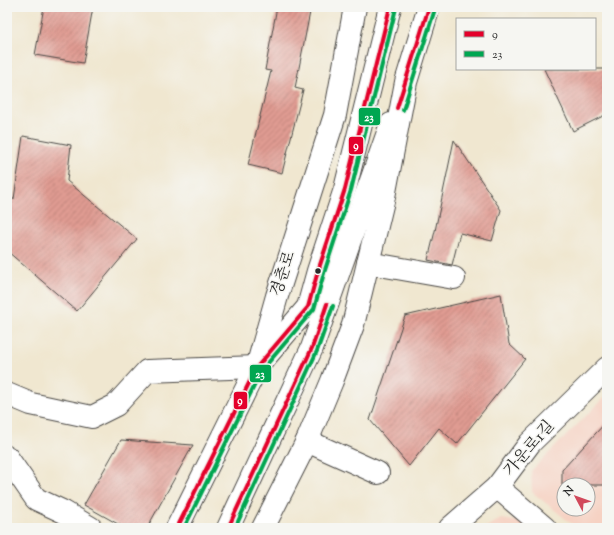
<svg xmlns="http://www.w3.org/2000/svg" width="614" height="535" font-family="'Sorts Mill Goudy','Noto Serif KR',serif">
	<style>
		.built { fill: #f6d2c3; fill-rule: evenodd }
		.building { fill: url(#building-hatch) }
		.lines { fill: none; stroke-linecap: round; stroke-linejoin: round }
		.minor-casing { stroke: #494744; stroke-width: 24 }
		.major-casing { stroke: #494744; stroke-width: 24 }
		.minor { stroke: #fff; stroke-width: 22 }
		.major { stroke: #fff; stroke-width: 22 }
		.bus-1-casing { stroke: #f6f6f2; stroke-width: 7 }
		.bus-2-casing { stroke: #f6f6f2; stroke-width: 7 }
		.bus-1 { stroke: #e4002b; stroke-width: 4 }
		.bus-2 { stroke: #00a651; stroke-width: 4 }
		.bus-dot { fill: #2b2b2b; stroke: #f6f6f2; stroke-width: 1.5 }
		.labels { text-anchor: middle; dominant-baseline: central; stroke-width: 3; stroke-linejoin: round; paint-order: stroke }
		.street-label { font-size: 16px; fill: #2b2b2b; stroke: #f6f6f2 }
		.line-badge { stroke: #f6f6f2; stroke-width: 1.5 }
		.badge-label { font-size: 11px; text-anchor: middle; font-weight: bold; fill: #fff }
	</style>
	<defs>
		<pattern id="building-hatch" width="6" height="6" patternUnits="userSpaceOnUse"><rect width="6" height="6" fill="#e09b92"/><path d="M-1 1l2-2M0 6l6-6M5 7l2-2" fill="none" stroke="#b67f77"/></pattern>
	</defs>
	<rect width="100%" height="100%" fill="#f6f6f2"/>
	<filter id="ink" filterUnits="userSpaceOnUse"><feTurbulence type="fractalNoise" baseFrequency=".025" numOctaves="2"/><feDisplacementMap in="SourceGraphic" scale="8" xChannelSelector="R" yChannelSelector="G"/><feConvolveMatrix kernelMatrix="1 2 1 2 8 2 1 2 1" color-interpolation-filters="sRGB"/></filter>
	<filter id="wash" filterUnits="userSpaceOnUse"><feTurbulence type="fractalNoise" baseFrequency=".012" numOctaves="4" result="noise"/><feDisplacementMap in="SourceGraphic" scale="16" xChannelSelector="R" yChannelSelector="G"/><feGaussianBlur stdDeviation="0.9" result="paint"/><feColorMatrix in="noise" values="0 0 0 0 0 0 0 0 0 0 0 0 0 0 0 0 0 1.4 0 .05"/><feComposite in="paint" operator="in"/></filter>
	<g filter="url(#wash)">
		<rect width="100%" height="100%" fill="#f0e7d0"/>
		<g class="built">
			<path d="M607,395V528H577L532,492L531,471ZM564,485H588V509H564Z"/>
			<path d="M501,519L524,522L531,528H484Z"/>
		</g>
		<g id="blocks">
			<g class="building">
				<path d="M44,7H93L83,63L35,55Z"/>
				<path d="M277,7H311L295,88L303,90L282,173L248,165L271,71L265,70Z"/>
				<path d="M544,69H607V114L573,131Z"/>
				<path d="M23,136L71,145L67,181L137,239L77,311L7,251V201L14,199Z"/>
				<path d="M454,140L501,210L492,241L460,233L452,265L428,260L435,231Z"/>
				<path d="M501,294L509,344L525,359L457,444L439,428L409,466L370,420L405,316Z"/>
				<path d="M607,421V485H562V470Z"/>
				<path d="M121,440L193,445L147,528H125L84,505Z"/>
			</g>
		</g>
	</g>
	<g filter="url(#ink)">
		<use href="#blocks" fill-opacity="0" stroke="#494744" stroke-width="1"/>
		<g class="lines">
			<g class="minor-casing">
				<g id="minor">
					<path d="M368,263L454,278"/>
					<path d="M7,394L31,404L92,417L116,405L147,371L257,367L308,307L318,271L345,189L390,7"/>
					<path d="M307,441L378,473"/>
					<path d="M7,457L36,499L64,512L91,528"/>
					<path d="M497,487L545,528"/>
					<path d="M228,528L312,348L391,124"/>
					<path d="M450,528L497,487L530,443L607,368"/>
				</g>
			</g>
			<g class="major-casing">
				<g id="major">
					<path d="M177,528L257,367L277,296L335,115L355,7"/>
					<path d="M263,528L307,441L332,381L353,325L384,197L406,82L429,7"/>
				</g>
			</g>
			<use href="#minor" class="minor"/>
			<use href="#major" class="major"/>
			<g class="bus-1-casing">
				<g id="bus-1">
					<path d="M397,108L429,7"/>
					<path d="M177,528L257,367L308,307L318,271L345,189L390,7"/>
					<path d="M228,528L312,348L327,304"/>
				</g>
			</g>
			<g class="bus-2-casing">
				<g id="bus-2">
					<path d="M403,110L435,9"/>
					<path d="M184,528L262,370L314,309L324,273L351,190L396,8"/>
					<path d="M235,528L317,351L333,306"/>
				</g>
			</g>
			<use href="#bus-1" class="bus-1"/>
			<use href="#bus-2" class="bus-2"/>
		</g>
	</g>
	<circle class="bus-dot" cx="318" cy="271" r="3.5"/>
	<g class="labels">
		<g class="street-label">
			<text transform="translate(284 274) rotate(-72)">경춘로</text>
			<text transform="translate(530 449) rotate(-49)">가운로1길</text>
		</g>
	</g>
	<g class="line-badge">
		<rect x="358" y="107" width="23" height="19" rx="4" fill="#00a651"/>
		<rect x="348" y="136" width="16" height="19" rx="4" fill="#e4002b"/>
		<rect x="249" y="364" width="23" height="19" rx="4" fill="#00a651"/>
		<rect x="233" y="391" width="15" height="19" rx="4" fill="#e4002b"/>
	</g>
	<g class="badge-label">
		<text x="369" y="121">23</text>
		<text x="356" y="149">9</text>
		<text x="260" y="378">23</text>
		<text x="240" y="404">9</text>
	</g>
	<rect width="614" height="535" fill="none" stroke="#f6f6f2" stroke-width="24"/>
	<rect x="456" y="18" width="140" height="52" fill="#f6f6f2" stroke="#a5a5a2"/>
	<rect x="464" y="31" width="20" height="6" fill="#e4002b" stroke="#a5a5a2"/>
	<text x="492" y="38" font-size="12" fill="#2b2b2b">9</text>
	<rect x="464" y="51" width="20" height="6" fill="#00a651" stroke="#a5a5a2"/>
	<text x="492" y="58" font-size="12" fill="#2b2b2b">23</text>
	<g transform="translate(576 497) rotate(311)"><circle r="19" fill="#f6f6f2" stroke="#a5a5a2"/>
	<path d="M0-3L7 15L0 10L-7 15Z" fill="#d1495b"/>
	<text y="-6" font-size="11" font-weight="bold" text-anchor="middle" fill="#2b2b2b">N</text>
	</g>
</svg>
